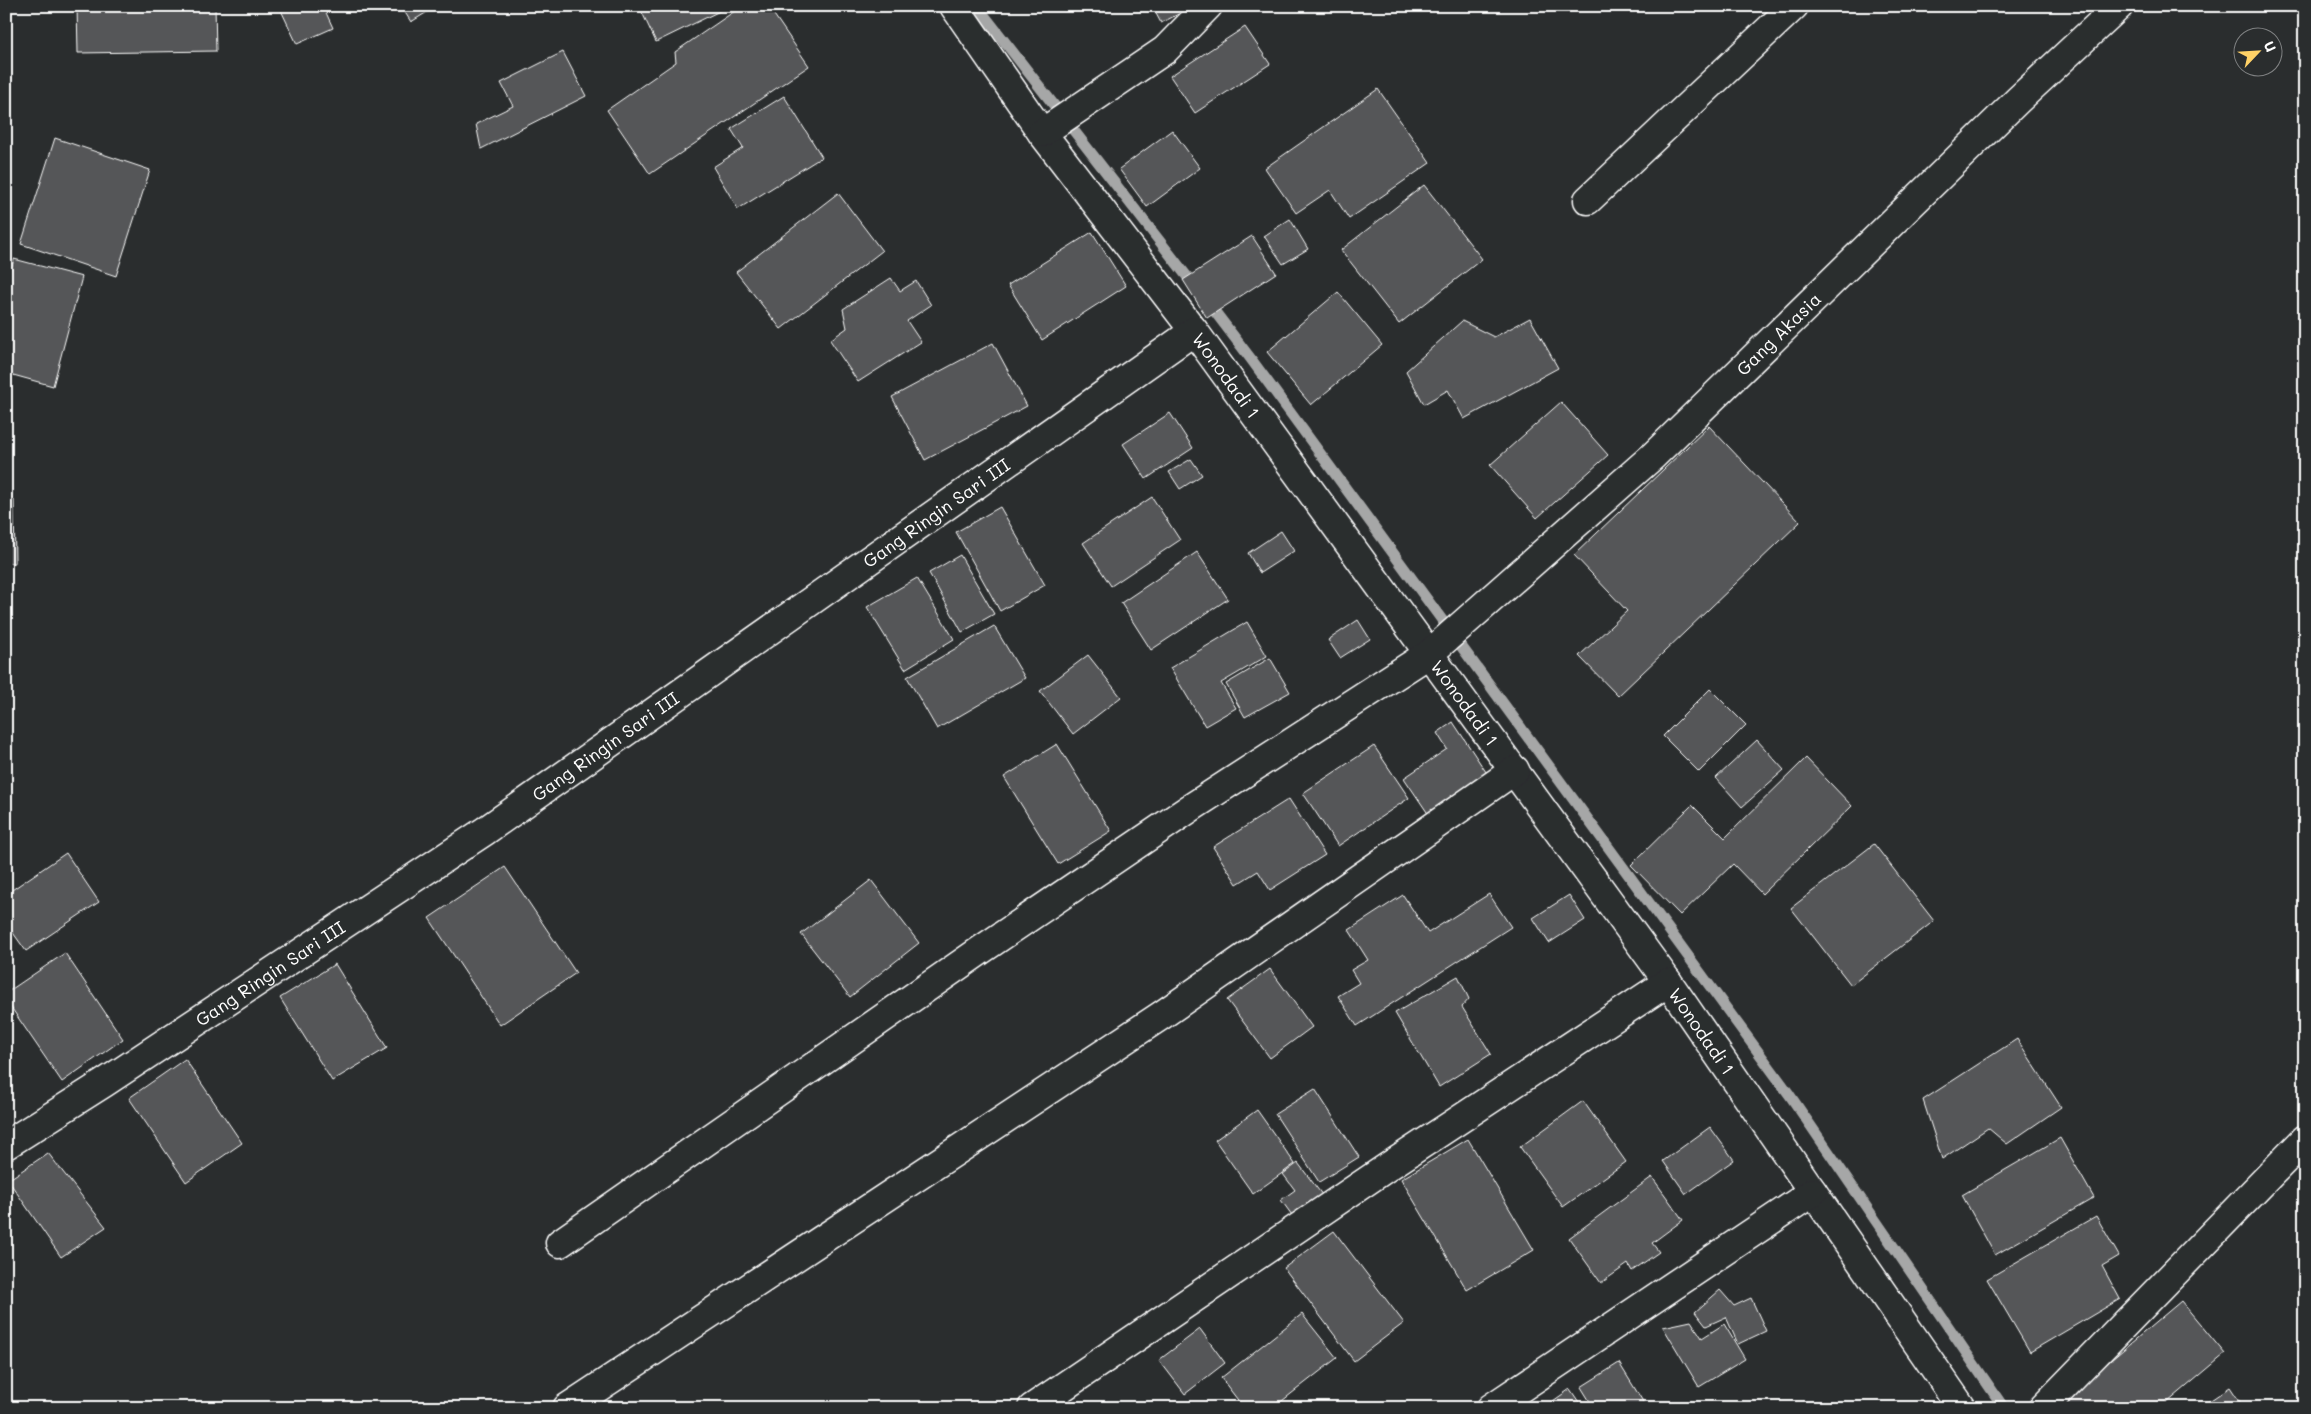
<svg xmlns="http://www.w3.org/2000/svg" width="2311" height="1414" font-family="Mali,sans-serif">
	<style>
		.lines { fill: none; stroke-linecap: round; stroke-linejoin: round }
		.stream { stroke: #a6a7a7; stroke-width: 11 }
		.building { fill: #555758; stroke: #fff }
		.minor-casing { stroke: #fff; stroke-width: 31 }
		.minor { stroke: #2a2d2e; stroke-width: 28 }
		.labels { text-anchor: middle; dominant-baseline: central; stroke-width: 5; stroke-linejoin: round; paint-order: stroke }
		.street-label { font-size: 18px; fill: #fff; stroke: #2a2d2e }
	</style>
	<rect width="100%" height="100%" fill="#2a2d2e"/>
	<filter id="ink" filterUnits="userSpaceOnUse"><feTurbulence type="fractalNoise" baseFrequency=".02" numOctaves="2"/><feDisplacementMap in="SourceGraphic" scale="10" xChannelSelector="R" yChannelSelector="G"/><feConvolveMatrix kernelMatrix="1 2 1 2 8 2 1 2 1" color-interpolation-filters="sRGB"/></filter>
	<g filter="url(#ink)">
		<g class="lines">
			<g class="stream">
				<path d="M977,6L1196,288"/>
				<path d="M1206,300L1251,359L1789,1094L2004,1408"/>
			</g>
		</g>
		<g class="building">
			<path d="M77,6H215L216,51L78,53Z"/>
			<path d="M279,6H323L333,28L297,44Z"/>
			<path d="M401,6H437L411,22Z"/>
			<path d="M639,6H730L656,42Z"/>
			<path d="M742,6H768L809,66L650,174L607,110L676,62L675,52Z"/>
			<path d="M1152,6H1194L1161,23Z"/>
			<path d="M1245,27L1270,64L1195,113L1170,76Z"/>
			<path d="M563,52L586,96L481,149L476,124L513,106L501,83Z"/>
			<path d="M1378,89L1430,163L1349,219L1330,190L1296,213L1265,168Z"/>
			<path d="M784,96L822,157L738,209L713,167L743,148L731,129Z"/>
			<path d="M1172,130L1200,168L1147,207L1119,169Z"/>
			<path d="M55,138L150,170L116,276L21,244Z"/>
			<path d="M1424,185L1482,259L1399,324L1341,250Z"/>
			<path d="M838,193L882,251L781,329L736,272Z"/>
			<path d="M1290,219L1308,249L1283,264L1264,236Z"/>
			<path d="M1092,232L1126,286L1042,340L1008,285Z"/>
			<path d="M1252,236L1276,273L1207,318L1183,280Z"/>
			<path d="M14,259L82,277L53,386L6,373V286Z"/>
			<path d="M891,278L900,291L916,281L931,305L907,321L921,342L858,382L830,340L847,328L843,309Z"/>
			<path d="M1338,292L1382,345L1311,405L1267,352Z"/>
			<path d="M1530,318L1558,368L1464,419L1448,390L1424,404L1406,371L1462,321L1494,337Z"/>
			<path d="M993,343L1027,406L925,460L892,397Z"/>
			<path d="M1561,402L1608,455L1537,518L1490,465Z"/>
			<path d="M1170,413L1193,448L1146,479L1123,444Z"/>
			<path d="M1709,426L1800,522L1618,696L1579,656L1627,611L1574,555Z"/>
			<path d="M1191,459L1202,475L1180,489L1169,472Z"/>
			<path d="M1152,497L1180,540L1111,586L1083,543Z"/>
			<path d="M6,500H14L15,563H6Z"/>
			<path d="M1000,507L1045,585L1000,611L956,532Z"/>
			<path d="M1281,531L1294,551L1260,573L1248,553Z"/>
			<path d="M1197,552L1228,599L1151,650L1121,603Z"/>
			<path d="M960,555L994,614L962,632L929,573Z"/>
			<path d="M917,578L954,639L905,669L867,607Z"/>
			<path d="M1358,620L1370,639L1340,658L1328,640Z"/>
			<path d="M1247,622L1267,656L1221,683L1236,708L1205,726L1170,668Z"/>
			<path d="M994,626L1025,678L937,729L907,677Z"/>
			<path d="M1088,655L1121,697L1073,734L1040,691Z"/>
			<path d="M1270,658L1290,692L1245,717L1226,684Z"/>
			<path d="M1710,689L1746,725L1699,772L1663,736Z"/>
			<path d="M1453,722L1488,775L1429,815L1404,778L1447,749L1437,733Z"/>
			<path d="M1757,740L1784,770L1742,807L1716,778Z"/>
			<path d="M1057,744L1111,831L1058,864L1004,777Z"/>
			<path d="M1374,746L1409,798L1338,846L1303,793Z"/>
			<path d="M1806,758L1852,806L1762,894L1733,864L1680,915L1631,865L1692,805L1725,838Z"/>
			<path d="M1289,799L1325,855L1270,890L1258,871L1237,884L1213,847Z"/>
			<path d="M1874,844L1934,921L1851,985L1791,908Z"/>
			<path d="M66,853L99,902L26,951L6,923V894Z"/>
			<path d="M505,867L576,973L500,1025L429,918Z"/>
			<path d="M871,880L919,943L850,997L801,934Z"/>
			<path d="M1489,894L1511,927L1357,1026L1338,996L1359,983L1351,970L1368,960L1349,930L1403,895L1428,933Z"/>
			<path d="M1569,895L1585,920L1549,943L1533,918Z"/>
			<path d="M65,953L123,1039L62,1082L6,1000V993Z"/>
			<path d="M335,964L387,1048L332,1081L280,998Z"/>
			<path d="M1270,969L1312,1027L1270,1058L1227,1000Z"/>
			<path d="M1458,976L1469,999L1462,1007L1491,1054L1439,1087L1395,1013Z"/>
			<path d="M2017,1039L2061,1107L2007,1144L1988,1128L1942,1159L1923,1100Z"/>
			<path d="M185,1059L242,1143L186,1182L129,1098Z"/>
			<path d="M1315,1089L1359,1157L1319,1182L1275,1114Z"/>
			<path d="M1583,1101L1626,1162L1563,1207L1520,1147Z"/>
			<path d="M1257,1110L1295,1164L1253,1194L1215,1140Z"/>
			<path d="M1710,1127L1734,1160L1686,1194L1663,1161Z"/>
			<path d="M2060,1138L2094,1198L1995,1255L1962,1195Z"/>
			<path d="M1468,1139L1534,1250L1467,1290L1401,1179Z"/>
			<path d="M48,1153L106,1227L61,1257L8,1180Z"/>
			<path d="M1298,1163L1326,1200L1297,1222L1281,1200L1295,1190L1283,1174Z"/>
			<path d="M1652,1177L1683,1220L1652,1243L1659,1252L1632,1271L1628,1264L1601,1283L1569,1238Z"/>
			<path d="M2096,1216L2119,1256L2102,1266L2120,1299L2030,1352L1987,1279Z"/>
			<path d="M1334,1231L1404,1323L1354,1361L1284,1268Z"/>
			<path d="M1720,1290L1734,1306L1751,1298L1766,1331L1738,1344L1726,1317L1706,1326L1695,1312Z"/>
			<path d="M2181,1301L2225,1354L2161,1408H2054Z"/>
			<path d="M1302,1314L1337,1358L1273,1408H1244L1221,1378Z"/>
			<path d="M1691,1321L1702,1338L1724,1324L1745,1359L1699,1387L1663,1327Z"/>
			<path d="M1200,1329L1225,1363L1185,1394L1159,1360Z"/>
			<path d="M1619,1363L1647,1408H1594L1581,1387Z"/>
			<path d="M2230,1387L2244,1408H2199Z"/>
			<path d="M1570,1389L1583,1408H1543Z"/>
		</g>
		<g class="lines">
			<g class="minor-casing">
				<g id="minor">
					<path id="s1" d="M954,6L1042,133L1194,331L1668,982L1962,1408"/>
					<path d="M1042,133L1165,50L1208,6"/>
					<path d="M1588,200L1794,6"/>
					<path id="s2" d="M6,1145L104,1083L485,831L1194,331"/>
					<path id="s3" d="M560,1243L981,950L1192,807L1430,653L1653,456L2018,100L2119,6"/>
					<path d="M567,1408L1162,1015L1515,770"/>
					<path d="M1032,1408L1389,1166L1668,982"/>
					<path d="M1491,1408L1813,1192"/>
					<path d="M2043,1408L2305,1139"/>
				</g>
			</g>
			<use href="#minor" class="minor"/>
		</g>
	</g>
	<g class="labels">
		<g class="street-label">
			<text stroke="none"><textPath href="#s3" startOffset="1524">Gang Akasia</textPath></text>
			<text stroke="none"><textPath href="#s1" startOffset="459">Wonodadi 1</textPath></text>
			<text stroke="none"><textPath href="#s2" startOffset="1125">Gang Ringin Sari III</textPath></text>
			<text stroke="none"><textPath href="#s1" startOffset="864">Wonodadi 1</textPath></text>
			<text stroke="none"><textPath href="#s2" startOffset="720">Gang Ringin Sari III</textPath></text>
			<text stroke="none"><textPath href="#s2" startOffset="315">Gang Ringin Sari III</textPath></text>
			<text stroke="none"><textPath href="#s1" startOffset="1269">Wonodadi 1</textPath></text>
		</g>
	</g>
	<rect width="2311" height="1414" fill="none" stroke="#2a2d2e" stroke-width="25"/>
	<rect x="12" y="12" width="2286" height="1389" fill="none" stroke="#fff" stroke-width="2" filter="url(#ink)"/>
	<g transform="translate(2258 52) rotate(65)"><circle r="24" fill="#2a2d2e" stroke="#7f8182"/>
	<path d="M0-4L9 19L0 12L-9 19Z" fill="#ffd166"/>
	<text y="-8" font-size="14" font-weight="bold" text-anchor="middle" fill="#ffffff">U</text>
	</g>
</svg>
